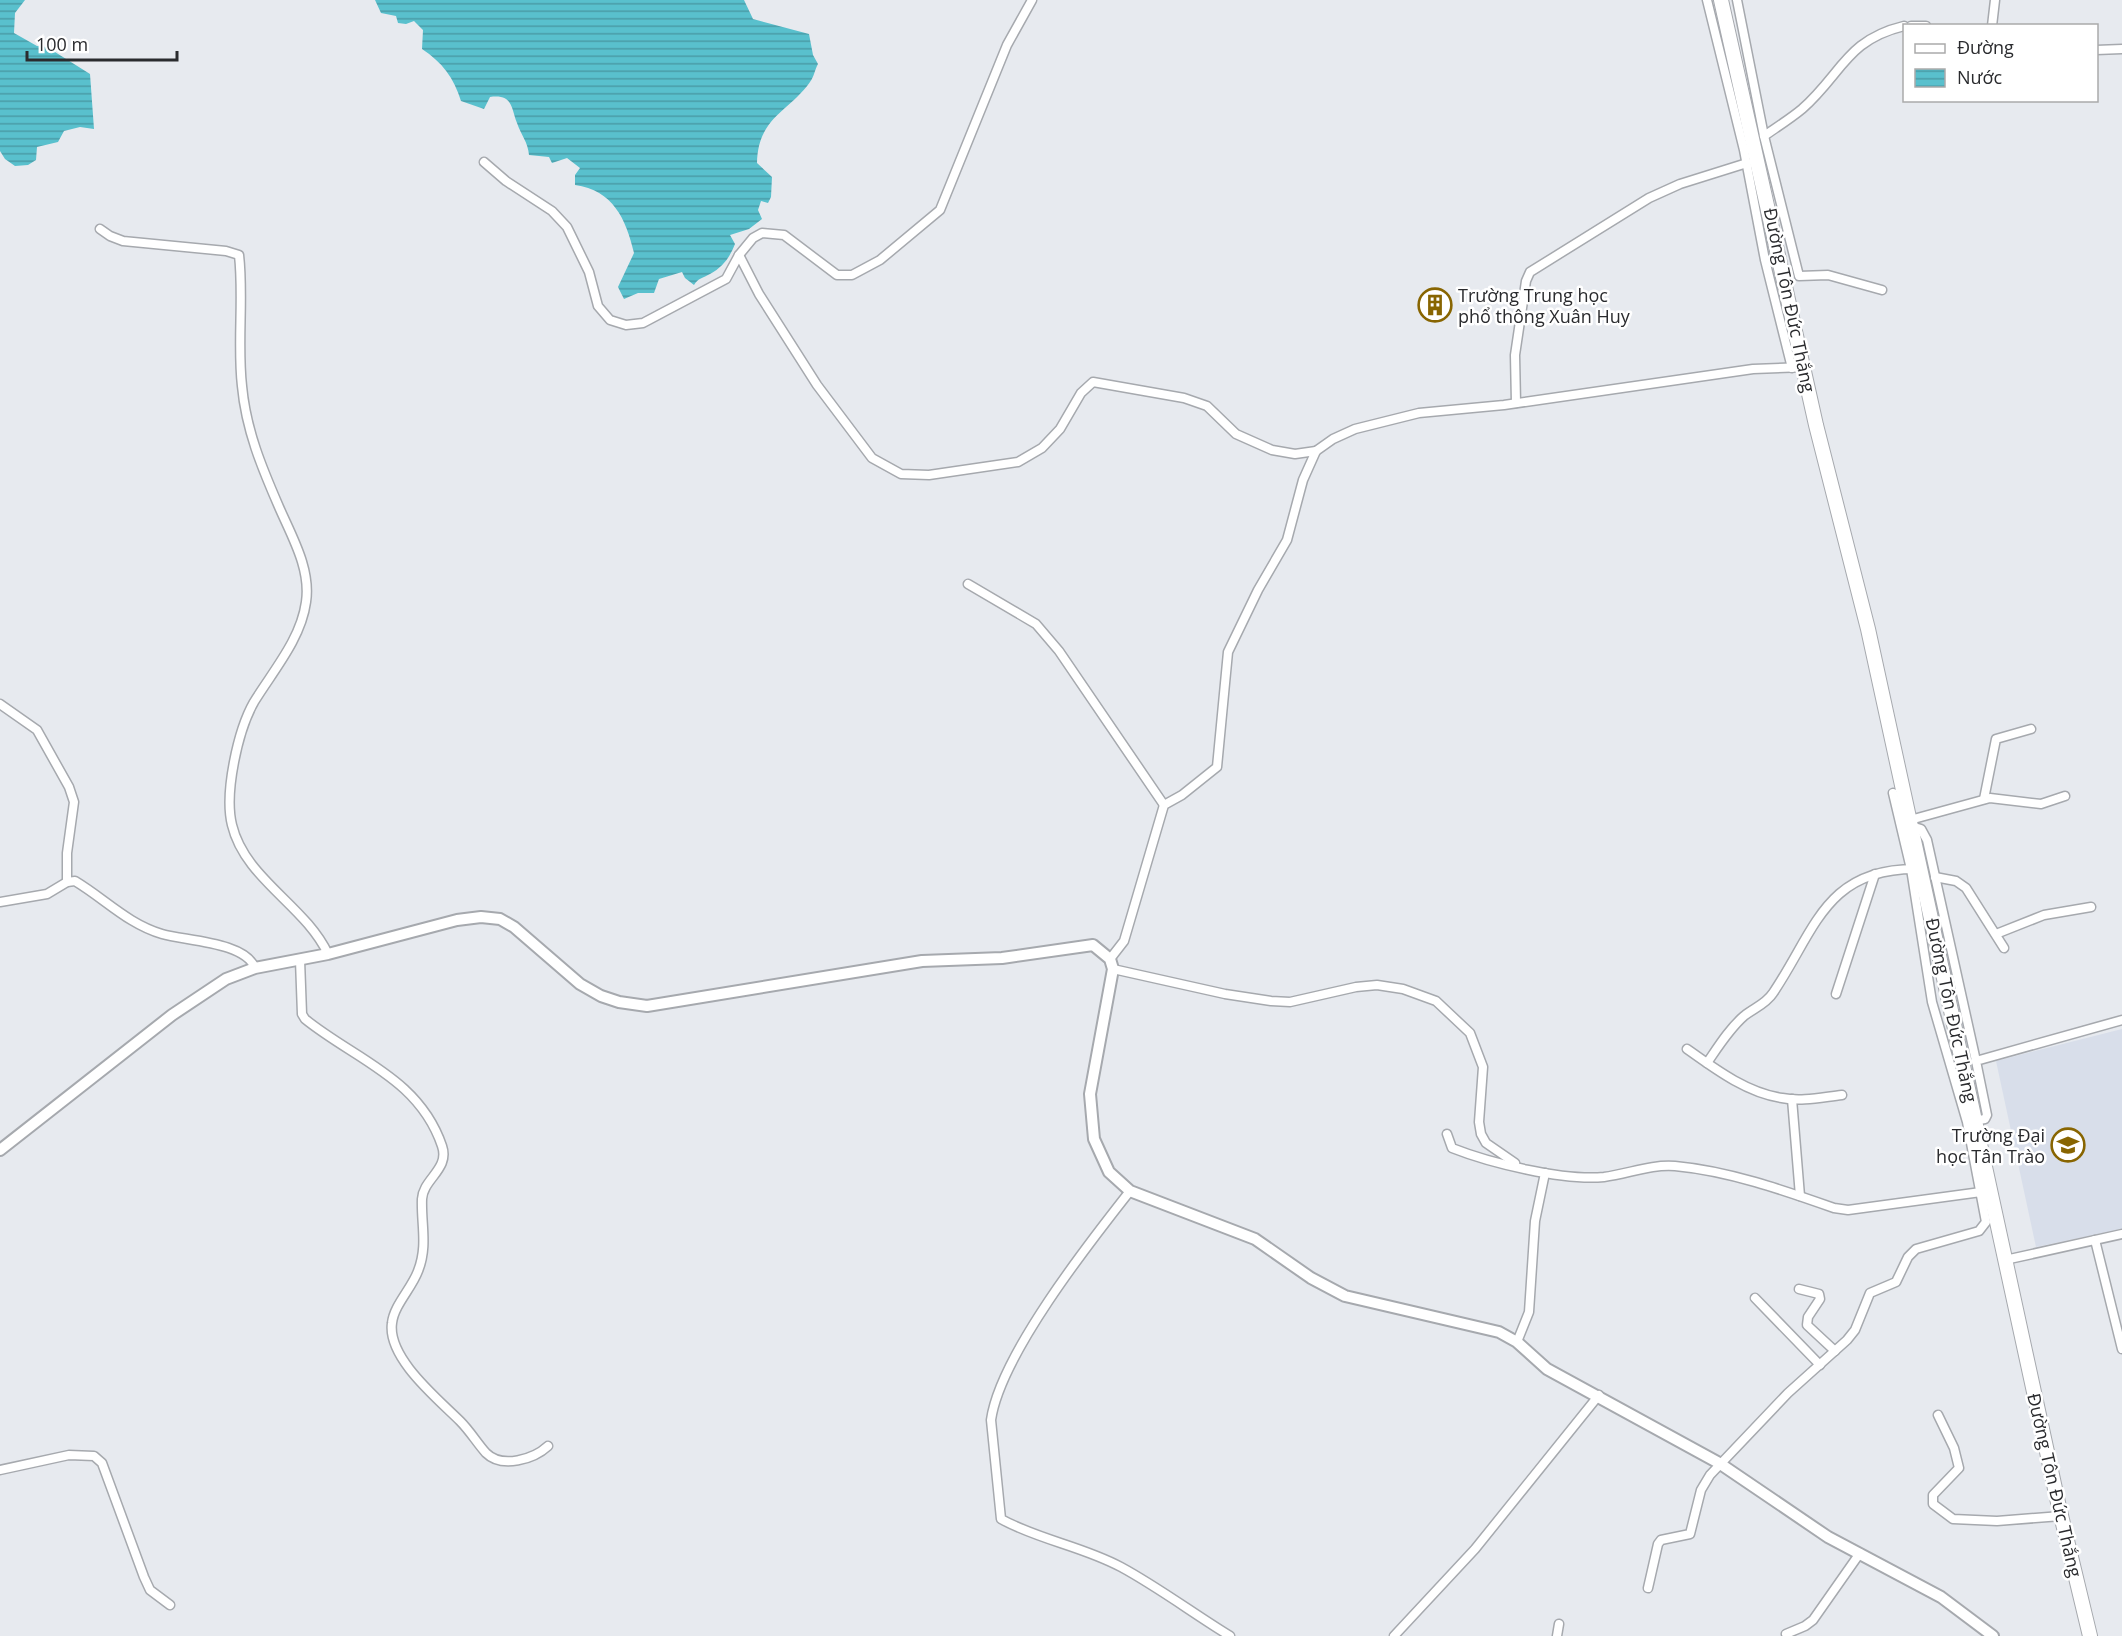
<svg xmlns="http://www.w3.org/2000/svg" width="2122" height="1636" font-family="'Open Sans',sans-serif">
	<style>
		.built { fill: #d8deea }
		.water { fill: url(#water-rules) }
		.lines { fill: none; stroke-linecap: round; stroke-linejoin: round }
		.minor-tunnel { stroke: #c1c4c8; stroke-width: 8; stroke-dasharray: 8 4; stroke-linecap: butt }
		.minor-casing { stroke: #a6a9ae; stroke-width: 11 }
		.tertiary-casing { stroke: #a6a9ae; stroke-width: 14 }
		.trunk-casing { stroke: #a6a9ae; stroke-width: 16 }
		.minor { stroke: #fff; stroke-width: 8 }
		.tertiary { stroke: #fff; stroke-width: 10 }
		.trunk { stroke: #fff; stroke-width: 14 }
		.labels { text-anchor: middle; dominant-baseline: central; stroke-width: 5; stroke-linejoin: round; paint-order: stroke }
		.poi-label { font-size: 18px; fill: #2a2b2e; stroke: #fff; text-anchor: start }
		.street-label { font-size: 18px; fill: #2a2b2e; stroke: #fff }
	</style>
	<defs>
		<pattern id="water-rules" width="6" height="5" patternUnits="userSpaceOnUse" patternTransform="scale(1.5)"><rect width="6" height="5" fill="#59c0cd"/><path d="M0 2.5h6" fill="none" stroke="#4a9ca7"/></pattern>
	</defs>
	<rect width="100%" height="100%" fill="#e7eaef"/>
	<path class="built" d="M2122,1029V1229L2036,1247L1996,1061Z"/>
	<g class="water">
		<path d="M0,0H25L15,13L14,33L37,46L47,47L90,74L94,129L80,127L64,131L58,142L37,147L36,160L28,165L15,166L5,159L0,151Z"/>
		<path d="M375,0H744L753,19L809,34L813,55L818,64C815,69 814,77 810,82C789,112 758,117 757,163L772,177L771,197L768,203L761,201L758,210L762,219L749,229L730,235L735,244C730,257 723,267 710,274C703,278 698,278 694,285L685,278L682,272L659,279L654,293H638L624,299L618,287L634,253C626,219 613,190 575,185V175L580,168L567,158L552,163L549,157L529,155C528,142 521,135 517,123C511,108 513,94 490,97L484,109L461,101C454,78 442,62 422,49L423,30L414,21L406,24L398,23L396,16L381,13Z"/>
	</g>
	<g class="lines">
		<path class="minor-tunnel" d="M1936,976L1952,973"/>
		<g class="minor-casing">
			<g id="minor">
				<path d="M1707,0L1744,150L1765,260L1792,368"/>
				<path d="M1737,0L1764,136L1799,276L1828,275L1882,290"/>
				<path d="M1911,26H1926"/>
				<path d="M1992,26L1995,0"/>
				<path d="M2096,50L2122,49"/>
				<path d="M1764,136C1777,127 1790,119 1802,109C1842,74 1846,40 1904,26"/>
				<path d="M484,162L506,181L552,211L567,227L589,272L598,306L610,320L626,325L643,323L726,279L739,255L753,238L762,233L784,235L837,275H852L880,260L940,210L1007,45L1032,0"/>
				<path d="M100,229L110,236L123,241L226,251L239,255C244,298 237,343 242,386C246,430 262,468 279,507C292,537 311,569 306,602C301,639 273,671 254,702C238,730 224,793 232,825C245,879 305,905 328,954"/>
				<path d="M739,255L759,294L817,385L872,458L901,474L929,475L1018,462L1042,448L1060,429L1081,393L1093,382L1184,398L1207,406L1236,434L1272,450L1295,454L1316,451"/>
				<path d="M1516,403L1515,355L1526,281L1530,272L1649,198L1680,184L1747,163"/>
				<path d="M968,584L1036,624L1059,651L1164,805"/>
				<path d="M0,704L37,730L69,787L74,802L67,853V882"/>
				<path d="M1984,799L1996,739L2031,729"/>
				<path d="M1910,820L1990,798L2041,804L2065,796"/>
				<path d="M1911,826L1921,829L1927,840L1976,1061"/>
				<path d="M1935,877L1956,881L1966,888L2004,948"/>
				<path d="M0,902L47,894L67,882L75,881C105,899 128,924 162,934C187,941 245,942 255,968"/>
				<path d="M1996,934L2044,915L2091,907"/>
				<path d="M1110,959L1124,941L1164,805L1182,795L1217,767L1228,652L1258,590L1287,540L1303,480L1316,451L1333,439L1355,429L1419,413L1504,405L1753,369L1805,367"/>
				<path d="M300,960L302,1014L305,1019C354,1059 419,1078 442,1146C450,1169 423,1179 422,1199C421,1224 428,1246 418,1271C412,1288 394,1305 392,1323C387,1358 438,1399 460,1421C470,1431 477,1443 486,1453C502,1469 534,1459 548,1446"/>
				<path d="M1113,969L1225,994L1271,1001L1290,1002L1356,987L1377,985L1403,989L1436,1001L1470,1033L1483,1067L1479,1122L1481,1134L1486,1143L1515,1163"/>
				<path d="M1836,994L1875,874"/>
				<path d="M1687,1049C1715,1069 1747,1093 1782,1098C1802,1102 1823,1097 1842,1095"/>
				<path d="M1707,1063C1718,1047 1729,1029 1744,1016C1754,1008 1766,1004 1773,993C1815,931 1825,869 1915,869"/>
				<path d="M1792,1099L1800,1196"/>
				<path d="M1973,1121L1985,1119L1987,1115L1976,1061L2122,1020"/>
				<path d="M1447,1134L1452,1148C1490,1163 1563,1181 1604,1177C1628,1174 1651,1164 1675,1166C1729,1171 1783,1190 1834,1208L1848,1210L1981,1192"/>
				<path d="M1130,1191C1089,1243 1000,1356 991,1420L1001,1519C1039,1540 1082,1546 1121,1567C1158,1587 1194,1614 1230,1636"/>
				<path d="M2095,1240L2122,1349"/>
				<path d="M2005,1260L2122,1234"/>
				<path d="M1799,1289L1819,1294L1820,1299L1808,1317L1807,1325L1835,1351"/>
				<path d="M1755,1298L1820,1365"/>
				<path d="M1517,1342L1529,1312L1535,1221L1545,1173"/>
				<path d="M1938,1415L1954,1448L1959,1468L1933,1495V1504L1953,1519L1997,1521L2061,1516"/>
				<path d="M0,1470L69,1455L94,1456L102,1463L144,1577L150,1590L170,1605"/>
				<path d="M1648,1588L1658,1544L1661,1540L1690,1534L1701,1490L1710,1475L1788,1393L1847,1340L1855,1330L1870,1293L1896,1282L1908,1257L1916,1249L1979,1231L1986,1222L1967,1122L1932,1002L1911,869L1893,793"/>
				<path d="M1786,1634L1805,1626L1813,1620L1860,1553"/>
				<path d="M1394,1636L1475,1549L1599,1395"/>
				<path d="M1557,1636L1559,1624"/>
			</g>
		</g>
		<g class="tertiary-casing">
			<path id="tertiary" d="M0,1150L172,1015L226,979L255,968L328,954L457,920L481,917L500,919L514,927L580,984L601,996L619,1002L647,1006L922,961L1002,958L1093,945L1110,959L1113,969L1090,1094L1094,1139L1109,1172L1130,1191L1255,1239L1311,1278L1345,1296L1499,1332L1517,1342L1547,1369L1719,1463L1828,1537L1941,1597L1993,1636"/>
		</g>
		<g class="trunk-casing">
			<path id="trunk" d="M1721,0L1816,425L1868,629L2059,1507L2090,1636"/>
		</g>
		<use href="#minor" class="minor"/>
		<use href="#tertiary" class="tertiary"/>
		<use href="#trunk" class="trunk"/>
	</g>
	<defs>
		<g id="building-ring" transform="scale(1.725)"><circle r="9.5" fill="#fff" stroke="#886501" stroke-width="1.5"/><path d="M-4-6H4V6H1V3H-1V6H-4ZM-2.5-4.3h1.7v1.8h-1.7ZM.8-4.3h1.7v1.8H.8ZM-2.5-1h1.7V.8h-1.7ZM.8-1h1.7V.8H.8Z" fill="#886501"/></g>
		<g id="university-ring" transform="scale(1.725)"><circle r="9.5" fill="#fff" stroke="#886501" stroke-width="1.5"/><path d="M0-5L7-2L0 1L-7-2ZM-4 1L0 2.5L4 1V4Q0 6-4 4Z" fill="#886501"/></g>
	</defs>
	<g fill-rule="evenodd">
		<use href="#building-ring" x="1435" y="305"/>
		<use href="#university-ring" x="2068" y="1145"/>
	</g>
	<g class="labels">
		<g class="poi-label">
			<text x="1458" y="295">Trường Trung học<tspan x="1458" dy="21">phổ thông Xuân Huy</tspan></text>
			<text x="2045" y="1135" text-anchor="end">Trường Đại<tspan x="2045" dy="21">học Tân Trào</tspan></text>
		</g>
		<g class="street-label">
			<text transform="translate(1790 300) rotate(78)">Đường Tôn Đức Thắng</text>
			<text transform="translate(1952 1010) rotate(78)">Đường Tôn Đức Thắng</text>
			<text transform="translate(2055 1485) rotate(77)">Đường Tôn Đức Thắng</text>
		</g>
	</g>
	<rect x="1903" y="24" width="195" height="78" fill="#ffffff" stroke="#aaaaab" stroke-width="1.5"/>
	<rect x="1915" y="44" width="30" height="9" fill="#ffffff" stroke="#aaaaab" stroke-width="1.5"/>
	<text x="1957" y="54" font-size="18" fill="#2a2b2e">Đường</text>
	<rect x="1915" y="69" width="30" height="18" fill="url(#water-rules)" stroke="#aaaaab" stroke-width="1.5"/>
	<text x="1957" y="84" font-size="18" fill="#2a2b2e">Nước</text>
	<path d="M27 51v9h150v-9" fill="none" stroke="#2a2b2e" stroke-width="3"/>
	<text x="36" y="51" font-size="18" fill="#2a2b2e" stroke="#ffffff" stroke-width="4.5" paint-order="stroke">100 m</text>
</svg>
